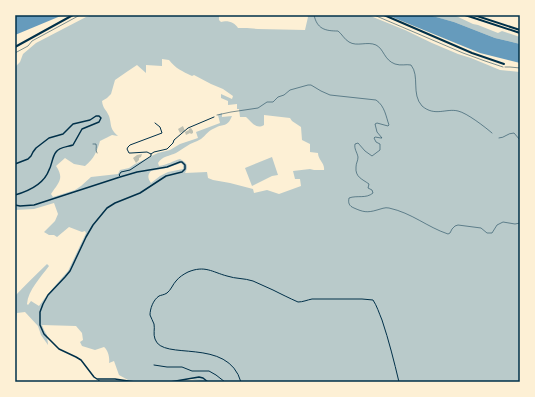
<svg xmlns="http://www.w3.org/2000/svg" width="535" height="397" font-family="'Titillium Web',sans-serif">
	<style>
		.green { fill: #b9caca; fill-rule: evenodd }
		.water { fill: #669bbc }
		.building { fill: #bec0b2 }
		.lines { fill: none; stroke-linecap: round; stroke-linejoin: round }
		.path { stroke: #003049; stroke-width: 0.5 }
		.service { stroke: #003049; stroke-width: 0.5 }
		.minor { stroke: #003049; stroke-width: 1 }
		.tertiary { stroke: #003049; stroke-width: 1.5 }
		.primary { stroke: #003049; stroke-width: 2 }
		.motorway { stroke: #003049; stroke-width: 2 }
		.neatline { fill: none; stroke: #003049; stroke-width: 1.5 }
	</style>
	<rect width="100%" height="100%" fill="#fdf0d5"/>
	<g class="green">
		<path d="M93,15H219V20L221,22C228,20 235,23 238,28H247L258,29L305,30L308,17L307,15H368L405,30L432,43L458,54L471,58L500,70L520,72V382H204L190,379L169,382H136L128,380L119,375L114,361L109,363C110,358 108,350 104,347L95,350L82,346L80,342L83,340L82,333L76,326L42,325L44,330L47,335L48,345L41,335L38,326L25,312L17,313L15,330V296C25,285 36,275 47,264L49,266C41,277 28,290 27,304L28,305L31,301L39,306L47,295L68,271L86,233L85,231L82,232L69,227L57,237L54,235H49L44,232L55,221L58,214L54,203L34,209L15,210V67L20,62L23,54L36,43L86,17ZM162,59L169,60C176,69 182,71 192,76L194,75L211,84L223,89L233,96L232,99L221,94V98L228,101V105L237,104V109H239L240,117H246C252,122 256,130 264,125V115L290,118L292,121L301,127L302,140L310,144V152L318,153C318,160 325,163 324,170H314L310,169L293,171L295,179H300L301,186L279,194L267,190L254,193L253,189L230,183L213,180L208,178L207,172L185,173C189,166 187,163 180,159C173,161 167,165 159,166L158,163C162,156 170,156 176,153C180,151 183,148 187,146C191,143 196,142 201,139C206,135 209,130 215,128C224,123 227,128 232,116L222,117V113L218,115L220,123L196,132L198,138L180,144L170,150L158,153L135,164L129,168L120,170L118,174L91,177L81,186L75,190L53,197L51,194C58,183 65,179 56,166L65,158L74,164L85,166C94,159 97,151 100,141L112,135L118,136C109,128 112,125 109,116C106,109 103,109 102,101L107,98L111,94L115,80L128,71L137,65L146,73V65L162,66ZM181,163L183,165V169L168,172L160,176L151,183C148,179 147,175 151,171L167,168Z"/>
		<path d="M428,15H454L473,24L478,25L498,33L502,31L520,37V44L495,38L454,22Z"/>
		<path d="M272,157L278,175L272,176L252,186L245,168Z"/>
	</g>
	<g class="water">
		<path d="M16,15H63L15,35V16Z"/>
		<path d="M387,15H429L454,22L495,38L520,44V63L480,53Z"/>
	</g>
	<g class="building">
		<path d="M183,126L185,131L180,133L178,129Z"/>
		<path d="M191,128L193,131V133L191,134L190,133L186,135L185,132L189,130V129Z"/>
		<path d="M142,154L141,157L139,158V160L136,163L133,158L137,155Z"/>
	</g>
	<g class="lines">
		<g class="path">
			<path d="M314,15C317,29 325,31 338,31C342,34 344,39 349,42C357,47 367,41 376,45C384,49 384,60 395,64C401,66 406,64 411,65C420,76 411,94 422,106C435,117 446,108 458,111C467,113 485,127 492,133"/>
			<path d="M374,15L463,53L485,61L503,67"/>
			<path d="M505,67H510L520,68"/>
			<path d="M217,115L231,112L258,108L267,102H273L278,97L284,95L290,90L308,85H311L321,91L330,95L376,100C385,106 386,117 389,125L388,126L377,123L375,124L377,132L382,138H381L375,137L374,138L376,142L380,144V150L372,156L365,151L358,143L355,144C354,149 357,152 358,157C358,161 356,163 356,167C355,177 362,179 369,184L368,188L372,190L373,193C366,199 357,195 349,198C348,203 349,206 354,208C363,212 367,213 377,210C381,209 385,207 389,208C412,213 427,227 448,234L450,233L452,229L455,226L458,225L481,228L487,233H492L497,225L503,222L515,224L520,223"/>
			<path d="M499,138C505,138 507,133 514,133L520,140"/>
			<path d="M93,144H96C97,147 95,150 97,153"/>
		</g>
		<path class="service" d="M15,53L28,46L32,41L80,15"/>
		<g class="minor">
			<path d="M155,123L160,127L162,133L130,145L128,147L127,149L129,153H131L147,152L151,154L154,152L167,149L173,143L174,140L188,128L214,117"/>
			<path d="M120,176L119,175L121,172L130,170L151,156V154"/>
			<path d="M154,365L167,367H182L192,371H209L216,375L225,382"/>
			<path d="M98,380L101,382"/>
			<path d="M241,382C228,336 162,362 155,339C153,334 155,329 154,324C153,321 151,318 150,315C150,309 153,300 159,296C161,295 164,295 167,293C171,290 173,284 176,281C179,277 184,274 188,272C205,265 212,272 227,276C236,279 244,278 253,281C260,284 266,287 273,290C281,294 289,298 298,302C303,302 307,300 312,299H362L373,300C377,306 379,313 382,320C389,341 394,361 399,382"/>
		</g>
		<g class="tertiary">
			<path d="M15,164L28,159L31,156L33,152L36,148L49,138L63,134L73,124L90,120L96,116H99L101,118L99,122L82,129L73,145C67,147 59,147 56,152C52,157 52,165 49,170C44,184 29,191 15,195"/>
			<path d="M15,205L20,206L34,205L120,177L137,172L167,167L180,162H182L185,165V169L182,172L166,176L140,193L115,203L107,208L93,225L86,237L70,271L65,277L48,295L43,304L40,312V325L44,334L59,349L76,357L81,360L94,377L97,379H115L135,382"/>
			<path d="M170,382L199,377L203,378L208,382"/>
		</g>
		<g class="primary">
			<path d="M384,15L472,53L504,64"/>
			<path d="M15,47L73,15"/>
		</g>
		<g class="motorway">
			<path d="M465,15L520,33"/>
			<path d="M474,15L520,30"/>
		</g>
	</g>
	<rect width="535" height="397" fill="none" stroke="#fdf0d5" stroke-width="32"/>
	<rect x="16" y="16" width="503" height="365" class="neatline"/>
</svg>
